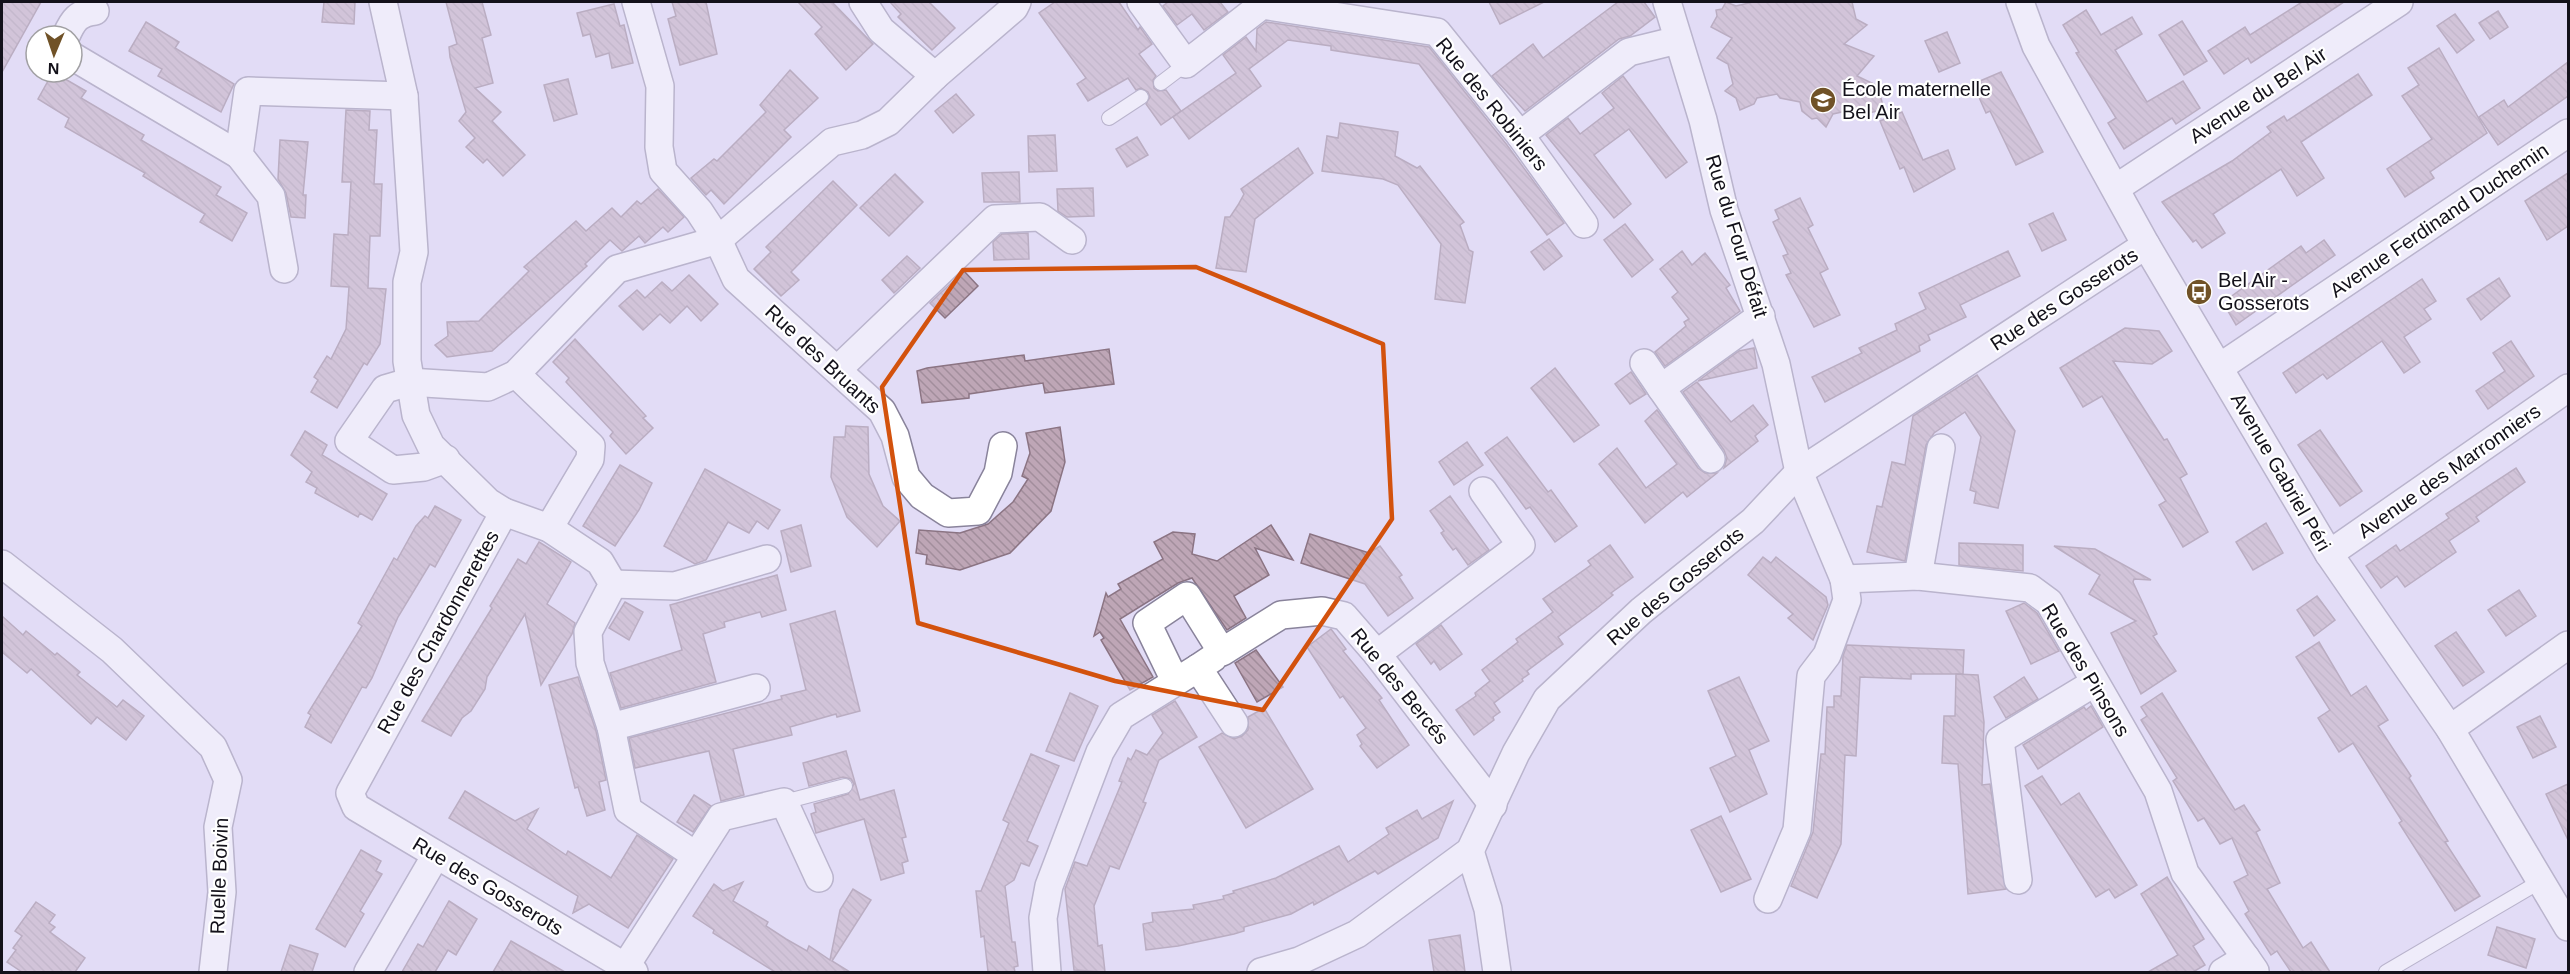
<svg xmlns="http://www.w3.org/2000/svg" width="2570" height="974" font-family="Helvetica,sans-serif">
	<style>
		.building { fill: url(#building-back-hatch); stroke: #8b7483; stroke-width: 1.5 }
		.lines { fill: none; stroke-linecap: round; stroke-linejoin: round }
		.service-casing { stroke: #89839b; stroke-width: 16 }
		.minor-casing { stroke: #89839b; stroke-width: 30 }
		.service { stroke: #fff; stroke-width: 14 }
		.minor { stroke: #fff; stroke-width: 27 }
		.marked { fill: none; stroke: #d3520d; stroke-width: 4.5; stroke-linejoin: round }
		.labels { text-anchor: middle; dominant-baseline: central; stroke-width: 4.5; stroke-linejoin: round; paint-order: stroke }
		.poi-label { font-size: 20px; fill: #13111a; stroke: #fff; text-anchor: start }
		.street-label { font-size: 20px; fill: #13111a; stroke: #fff }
	</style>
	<defs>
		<pattern id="building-back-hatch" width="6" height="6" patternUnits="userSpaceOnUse" patternTransform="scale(1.5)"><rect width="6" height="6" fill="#bea6b6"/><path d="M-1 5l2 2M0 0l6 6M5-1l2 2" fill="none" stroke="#a28e9c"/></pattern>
	</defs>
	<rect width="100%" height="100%" fill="#e2dcf6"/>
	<g class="building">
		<path d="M2,2H41L2,72Z"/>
		<path d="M324,2H355L354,24L322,22Z"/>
		<path d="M446,2H482L491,35L482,38L493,83L475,88L501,112L492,121L525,155L503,176L487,159L483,163L466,147L475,138L459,121L466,112L450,57L449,47L457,44Z"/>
		<path d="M672,2H706L717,54L680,65L668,19L676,16Z"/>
		<path d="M798,2H832L873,44L846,70L815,34L822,27Z"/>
		<path d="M890,2H929L955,28L932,50L898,17L901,14Z"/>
		<path d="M1055,2H1119L1138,30L1140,27L1152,44L1139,54L1156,76L1153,80L1154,88L1158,91L1166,90L1181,111L1161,125L1146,104L1150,97L1148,92L1141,88L1136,90L1128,78L1088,101L1077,84L1086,78L1039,13Z"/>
		<path d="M1168,2H1220L1228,12L1204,30L1192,14L1177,25L1163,6Z"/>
		<path d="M1489,2H1544L1500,24Z"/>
		<path d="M1618,2H1644L1655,17L1630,36L1619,39L1525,111L1492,76L1533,44L1543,58Z"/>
		<path d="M1726,2L1736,6L1753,2H1852L1856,19L1867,25L1844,44L1874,56L1857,76L1878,86L1884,110L1857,115L1851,110L1833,114L1826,127L1817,118L1812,119L1802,111L1800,102L1780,98L1777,94L1757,98L1754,104L1740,110L1736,98L1725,91L1733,84L1728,64L1717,58L1732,38L1711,27L1717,16L1716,10L1722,9Z"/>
		<path d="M2302,2H2344L2251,63L2248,58L2224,74L2208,51L2245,27L2250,35Z"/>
		<path d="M614,4L620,26L624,25L633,63L612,68L609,53L596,57L590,34L583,36L577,13Z"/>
		<path d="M2086,10L2101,35L2132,17L2142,34L2115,50L2147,102L2183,81L2200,108L2176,124L2172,118L2124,149L2108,123L2116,118L2076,53L2079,52L2063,25Z"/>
		<path d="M2498,11L2508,27L2490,39L2479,23Z"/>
		<path d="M2455,14L2474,40L2457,53L2437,26Z"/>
		<path d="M2182,21L2207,61L2184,75L2159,35Z"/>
		<path d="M146,22L179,42L175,48L234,84L221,112L158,76L162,69L129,51Z"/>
		<path d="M1266,22L1429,47L1507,145L1564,223L1547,235L1419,64L1331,50V46L1288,40L1249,69L1261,86L1189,139L1173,117L1236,73L1223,55L1246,37L1256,51L1257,29Z"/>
		<path d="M1947,32L1960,63L1939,72L1925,41Z"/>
		<path d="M2439,48L2487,133L2430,172L2434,178L2405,197L2387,169L2432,139L2402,96L2419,85L2408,68Z"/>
		<path d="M2568,62V96L2498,145L2479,117L2504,100L2508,107Z"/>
		<path d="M790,70L818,98L784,130L791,137L724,204L711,190L706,195L691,178L714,159L717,161L766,112L760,105Z"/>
		<path d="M53,72L86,91L81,98L144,135L141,140L221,187L216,195L247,213L232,241L200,222L205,214L143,176L145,173L65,127L69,118L38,99Z"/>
		<path d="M2001,72L2043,152L2016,165L1990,111L1986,113L1973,84Z"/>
		<path d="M2358,74L2372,95L2301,142L2324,178L2297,196L2281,169L2213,214L2225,233L2202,248L2196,240L2193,242L2162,202L2232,161L2271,132L2267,127L2284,116L2287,121Z"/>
		<path d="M1623,76L1687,162L1666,178L1629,129L1594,155L1631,204L1614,218L1546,135L1568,118L1580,134L1614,108L1602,93Z"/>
		<path d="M568,79L577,114L554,121L544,85Z"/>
		<path d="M956,94L974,115L953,133L935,111Z"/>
		<path d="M346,110L370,111L369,130H377L374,184H382L380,236H370L368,288L386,289L380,344L367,365L364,363L337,408L311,392L318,380L314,377L327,356L331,359L346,329L349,287L331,286L334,234L348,235L351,182H342Z"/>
		<path d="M1902,112L1923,160L1948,150L1955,169L1914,192L1904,167L1900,169L1880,121Z"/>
		<path d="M1340,123L1398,132L1395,156L1417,168L1420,166L1464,222L1460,225L1469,250L1473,252L1465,303L1435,299L1441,244L1398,185L1383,179L1322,171L1327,136L1338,138Z"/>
		<path d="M1055,135L1057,171L1029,172L1028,136Z"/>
		<path d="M1137,137L1148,155L1127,167L1116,149Z"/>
		<path d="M280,140L308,142L303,195H306L305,218L291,217L286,193L278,179Z"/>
		<path d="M1298,148L1313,173L1255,219L1246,272L1216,268L1225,217H1230L1238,205L1244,194L1241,189Z"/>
		<path d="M1019,172L1020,202H984L982,173Z"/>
		<path d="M2568,173V226L2547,240L2525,201Z"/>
		<path d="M895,174L923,202L889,236L860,208Z"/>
		<path d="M833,181L857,205L791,272L799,280L781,296L754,269L771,252L766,247Z"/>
		<path d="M1093,188L1094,216L1067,217L1058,211L1057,189Z"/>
		<path d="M658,189L684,217L668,232L663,227L645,243L639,236L622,251L610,240L585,264L587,266L492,351L447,357L435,345L448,336L447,322L479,321L529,271L524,267L576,221L586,231L612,208L621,217L637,201L641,204Z"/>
		<path d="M1800,198L1813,225L1808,228L1828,269L1820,273L1840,315L1814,327L1786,275L1791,273L1783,256L1788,254L1773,222L1779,219L1775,210Z"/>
		<path d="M2053,213L2066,240L2042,251L2029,224Z"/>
		<path d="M1625,224L1653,260L1632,277L1604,240Z"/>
		<path d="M1028,233L1029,259L994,260L993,242L1002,234Z"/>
		<path d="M1549,239L1562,256L1544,270L1531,252Z"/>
		<path d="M2324,240L2335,255L2236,325L2225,306L2231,302L2229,298L2301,246L2306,253Z"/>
		<path d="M1682,251L1692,265L1705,253L1730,285L1726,288L1740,311L1665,366L1655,352L1686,326L1684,322L1689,319L1672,297L1678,292L1660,269Z"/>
		<path d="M2008,251L2020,276L1960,305L1966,317L1928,335L1930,340L1919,346L1920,351L1825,402L1812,377L1862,353L1859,348L1897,330L1895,324L1926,309L1919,293Z"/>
		<path d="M907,256L920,268L894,293L882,280Z"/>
		<path d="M964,271L978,286L945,318L930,303Z"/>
		<path d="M689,275L718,304L701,321L687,306L670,323L660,314L643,330L619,306L637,290L645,298L662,282L672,291Z"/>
		<path d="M2499,278L2510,296L2481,320L2467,299Z"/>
		<path d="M2422,279L2436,301L2424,309L2431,319L2404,337L2420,362L2404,373L2382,341L2327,379L2323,374L2296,393L2283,373Z"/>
		<path d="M2125,328L2159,331L2172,351L2152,364L2113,361L2164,440L2167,439L2187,474L2180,478L2208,532L2183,547L2159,505L2166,501L2102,396L2083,407L2060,368Z"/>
		<path d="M575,339L646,416L643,418L653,428L626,454L610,436L613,432L566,382L569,378L553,362Z"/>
		<path d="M2511,341L2534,376L2488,409L2476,391L2505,371L2493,353Z"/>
		<path d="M1754,348L1757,368L1698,381L1739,351Z"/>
		<path d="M1109,349L1114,384L1045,393L1043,383L969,394V398L922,403L917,371L927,368L1024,355L1025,361Z"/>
		<path d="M1555,368L1599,425L1574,442L1531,388Z"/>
		<path d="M1631,372L1646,394L1630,404L1615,384Z"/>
		<path d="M1977,375L2015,431L1998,508L1974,503L1976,492L1970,490L1981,437L1965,412L1934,433L1926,445L1905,561L1867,552L1877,506L1882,507L1892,462L1905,465L1913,416Z"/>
		<path d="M1697,382L1731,422L1753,405L1768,425L1755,436L1758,441L1724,468L1727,458L1724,450L1683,392Z"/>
		<path d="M1657,410L1698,468L1705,473H1717L1687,497L1683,492L1645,523L1599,464L1617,448L1646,488L1677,464L1645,421Z"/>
		<path d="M846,426L868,427L869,474L883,506L900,521L877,547L847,517L831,477L834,437H845Z"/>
		<path d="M1060,427L1065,462L1051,511L1010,553L960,570L926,564L927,555L916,553L919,530L960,533L988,524L1013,502L1028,479L1022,476L1030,453L1026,433Z"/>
		<path d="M2320,430L2362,491L2340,506L2298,445Z"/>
		<path d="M305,431L327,445L322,455L387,494L372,520L360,513L358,517L315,493L317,488L306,482L312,472L291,455Z"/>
		<path d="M1507,437L1548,492L1551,490L1577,526L1555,542L1530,507L1526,509L1485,453Z"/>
		<path d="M1467,442L1483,465L1454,485L1439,462Z"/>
		<path d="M620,465L652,483L639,510L615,546L583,526Z"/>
		<path d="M2516,468L2525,482L2476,517L2479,521L2449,541L2456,552L2405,587L2397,576L2381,588L2366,566L2396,545L2400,551L2449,518L2446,514Z"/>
		<path d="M705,469L780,510L768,529L757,521L749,533L728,522L706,560L695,564L664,546Z"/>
		<path d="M1450,496L1489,550L1468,565L1456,548L1453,550L1447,542L1441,533L1444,531L1430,511Z"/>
		<path d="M435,506L461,520L435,567L430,564L398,617L372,678L366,688L362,687L331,743L305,727L311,715L308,713L362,626L358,623L394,558L397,560L416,526L425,516L428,518Z"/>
		<path d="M2266,523L2283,553L2253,570L2236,542Z"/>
		<path d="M801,525L811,566L791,572L781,531Z"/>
		<path d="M1271,525L1293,560L1255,548L1269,575L1234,596L1246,618L1227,630L1192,578L1178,583L1120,619L1153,677L1130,690L1101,640L1104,638L1100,632L1094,636L1106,593L1108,597L1121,589L1118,584L1163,559L1154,542L1173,532L1195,534L1192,554L1217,561Z"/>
		<path d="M1310,534L1369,553L1380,546L1402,575L1399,577L1413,598L1388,616L1365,584L1301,563Z"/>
		<path d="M539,542L571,562L547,604L575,623L572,634L541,685L525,614L487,677L485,689L471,711L462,718L451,736L422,721L492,608L490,606L518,559L526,564Z"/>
		<path d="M1959,543L2023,545V571L1959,565Z"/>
		<path d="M1610,545L1633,577L1611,593L1613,595L1597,608L1558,637L1563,644L1527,671L1529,674L1522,679L1523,681L1494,703L1500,712L1493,717L1494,720L1474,735L1456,710L1476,696L1475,693L1490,681L1482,670L1518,642L1516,639L1553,612L1543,599L1591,565L1588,561Z"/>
		<path d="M2054,546L2095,549L2151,580L2134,579L2133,582L2157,634L2153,636L2176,671L2141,694L2111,633L2136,621L2089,594L2100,575Z"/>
		<path d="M1763,557L1771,563L1776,557L1826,597L1828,605L1813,640L1788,618L1793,614L1748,575Z"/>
		<path d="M777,575L786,610L762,617L760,612L724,622L725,627L703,634L716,682L621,708L610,673L682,650L670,605Z"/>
		<path d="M2519,590L2536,616L2506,636L2488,610Z"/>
		<path d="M2317,596L2335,620L2314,636L2297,610Z"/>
		<path d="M625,602L643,612L629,640L609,628Z"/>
		<path d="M2024,603L2037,613L2059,651L2031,664L2006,611Z"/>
		<path d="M835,611L860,711L837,717L836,714L790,727L792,735L733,749L744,795L721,801L709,751L635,768L629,738L782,699L781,696L806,690L790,624Z"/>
		<path d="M2,616L23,635L26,631L55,655L57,653L80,672L77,675L117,707L123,700L144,716L126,740L97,717L91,724L31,669L27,673L2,652Z"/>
		<path d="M1441,625L1462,654L1440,670L1434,661L1431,664L1416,644Z"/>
		<path d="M1331,629L1346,649L1343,651L1382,698L1379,700L1409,745L1377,768L1360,746L1362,744L1357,735L1366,728L1343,696L1340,698L1307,647Z"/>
		<path d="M2456,632L2484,672L2463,686L2435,646Z"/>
		<path d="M2319,642L2351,696L2366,686L2388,720L2378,726L2411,776L2409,778L2448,841L2445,842L2480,896L2455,911L2399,823L2402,821L2353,743L2339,752L2318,718L2330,710L2296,657Z"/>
		<path d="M1847,645L1964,650L1963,674H1911V679L1860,677L1856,756L1845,755L1841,844L1817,898L1791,886L1813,832L1821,754H1825L1827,707H1834V696H1841L1843,656Z"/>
		<path d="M1256,650L1283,687L1257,702L1235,663Z"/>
		<path d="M1956,674L1978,675L1984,722L1982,785L1990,784L2006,889L1968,894L1958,764L1942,763L1944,716H1955Z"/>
		<path d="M578,677L596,731L606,780L599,782L605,810L587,816L578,787L575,788L549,685Z"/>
		<path d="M1739,677L1769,741L1749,750L1767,794L1730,812L1710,768L1736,756L1708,691Z"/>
		<path d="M2024,677L2038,699L2006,718L1994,697Z"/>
		<path d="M1070,693L1098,706L1074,761L1046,751Z"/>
		<path d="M2162,693L2235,810L2244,805L2260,830L2256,832L2280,883L2267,889L2303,948L2311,942L2330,972H2291L2277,951L2271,955L2245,914L2249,911L2234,882L2248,875L2232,838L2220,844L2204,818L2198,821L2173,781L2177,778L2141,720L2147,716L2141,707Z"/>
		<path d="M1175,701L1197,737L1159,760L1143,802L1146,803L1119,869L1110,866L1094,906L1098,946L1102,945L1105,972L1074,970L1065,889L1075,862L1087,866L1122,782L1119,781L1128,758L1131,760L1136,750L1147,755L1163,733L1152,715Z"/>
		<path d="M2091,706L2103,727L2038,769L2023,745L2084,707L2086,710Z"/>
		<path d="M1264,708L1313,789L1246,828L1199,747L1222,733L1234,739L1242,736L1248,730V717Z"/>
		<path d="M2540,716L2556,747L2533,758L2517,727Z"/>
		<path d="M846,751L860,800L894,790L906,837L902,838L908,861L902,863L904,873L881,880L864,819L816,833L811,814L816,812L814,804L848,794L854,784L851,779L843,777L809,786L803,763Z"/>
		<path d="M1031,754L1059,766L1027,841L1038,846L1029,866L1021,863L1014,880L1005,886L1012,942H1015L1018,966L1014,967L1015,972H988L984,936L981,937L976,891H981L1009,823L1003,820Z"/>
		<path d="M2042,776L2061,805L2079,793L2137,885L2115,898L2109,889L2096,897L2025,786Z"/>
		<path d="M2568,784V840L2546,794Z"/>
		<path d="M465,791L515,821L538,809L527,829L566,855L568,851L611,878L637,835L673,859L628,928L589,904L573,913L578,896L449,818Z"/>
		<path d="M694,795L711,806L693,832L677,822Z"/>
		<path d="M1453,801L1438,838L1378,874L1375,871L1314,905L1313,902L1291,914L1244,927V931L1234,934L1178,946L1146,950L1143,924L1153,922L1152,913L1194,909L1193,905L1224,899L1223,896L1234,893L1233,891L1276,878L1339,846L1348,862L1389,834L1386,828L1417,810L1422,819Z"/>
		<path d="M1721,816L1751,879L1721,892L1691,830Z"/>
		<path d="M361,850L381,861L376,871L382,874L360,911L364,914L345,947L316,929Z"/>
		<path d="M2167,877L2204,939L2193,946L2205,965L2193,972H2148L2178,955L2141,894Z"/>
		<path d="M743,882L733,901L768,922L766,926L786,939L807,951L809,946L830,960L840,910L853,889L871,900L832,961L850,972H775L713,933L714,930L693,916L714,884L723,891Z"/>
		<path d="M449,901L477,919L456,955L448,950L435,972H402L418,944L423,947Z"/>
		<path d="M36,902L55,915L49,923L55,927L50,932L85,958L75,972H22L7,962L16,950L13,948L22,936L15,931Z"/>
		<path d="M2497,927L2535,939L2526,968L2488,955Z"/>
		<path d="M1460,935L1465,972H1434L1429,940Z"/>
		<path d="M511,941L565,972H493Z"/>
		<path d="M290,945L318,954L312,972H281Z"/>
	</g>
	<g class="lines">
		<g class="service-casing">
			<g id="service">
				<path d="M1161,83L1186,64"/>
				<path d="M1109,118L1141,97"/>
				<path d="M784,802L845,786"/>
				<path d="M2386,972L2541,881"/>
			</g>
		</g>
		<g class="minor-casing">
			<g id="minor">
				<path d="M383,2L404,96L414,252L407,282V361L416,415L431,446L488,502L504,512L350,793L356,807L634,972"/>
				<path d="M636,2L660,86L659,147L663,171L699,211L718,240L736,279L882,411L895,436L906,477L922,496L948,513L978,511L998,473L1003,446"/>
				<path d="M863,2L881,30L935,76"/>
				<path d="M1141,2L1186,64L1262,5L1437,32L1520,135L1584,224"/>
				<path d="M1667,2L1703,120L1724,210L1776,364L1799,472L1844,579L1918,576L2030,588L2049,602L2158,791L2185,873L2246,958"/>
				<path d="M2020,2L2036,46L2146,245L2329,554L2450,729L2568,927"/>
				<path d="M66,36C73,20 78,13 95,11"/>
				<path d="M72,56L239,155"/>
				<path d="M1520,135L1629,52L1678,40"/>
				<path d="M2116,188L2399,2"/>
				<path d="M284,269L271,196L239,155L248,91L404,96"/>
				<path d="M1644,363L1661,388"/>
				<path d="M2220,367L2568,133"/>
				<path d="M837,370L995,219L1040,217L1072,240"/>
				<path d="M516,374L591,446L590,459L549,528"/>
				<path d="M446,459L424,467L393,470L349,441L385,389L409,382L488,387L516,374L617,269L718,240L832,142L862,135L888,122L935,76L1014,8L1017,2"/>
				<path d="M1711,459L1661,388L1761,316"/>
				<path d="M504,512L549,528L600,562L613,584L588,632L590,663L611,727L628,810L695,855"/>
				<path d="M2329,554L2568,388"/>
				<path d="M2,564L112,650L213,747L228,780L218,827L222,892L213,972"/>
				<path d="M1918,576L1941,448"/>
				<path d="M613,584L675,586L767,559"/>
				<path d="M1377,654L1521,545L1483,491"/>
				<path d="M1213,658L1198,668L1234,723"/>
				<path d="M1175,681L1147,623L1187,596L1222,652L1281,615L1322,611L1344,616L1377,654L1493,805"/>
				<path d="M611,727L756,688"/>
				<path d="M2450,729L2568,645"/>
				<path d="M1470,851L1488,909L1497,972"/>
				<path d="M2018,880L2000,740L2094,683"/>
				<path d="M1768,899L1797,830L1811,676L1827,655L1847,600L1844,579"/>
				<path d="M625,967L721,817L784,802L819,878"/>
				<path d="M368,972L436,855"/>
				<path d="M1047,972L1043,918L1049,886L1100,752L1121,716L1198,668"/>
				<path d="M1261,972L1299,961L1357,934L1470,851L1516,753L1547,699L1641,611L1753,521L1799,472L2146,245"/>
				<path d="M2223,972L2246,958L2255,971"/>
			</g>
		</g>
		<use href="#service" class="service"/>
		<use href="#minor" class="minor"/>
	</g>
	<path d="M0 0H2570V974H0ZM1196,267L1383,344L1392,519L1263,710L1115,681L918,623L882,387L963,270Z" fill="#e2dcf6" fill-opacity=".55" fill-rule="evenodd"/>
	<path class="marked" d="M1196,267L1383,344L1392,519L1263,710L1115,681L918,623L882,387L963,270Z"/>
	<defs>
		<g id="school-disc" transform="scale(1.35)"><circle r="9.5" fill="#705227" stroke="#fff"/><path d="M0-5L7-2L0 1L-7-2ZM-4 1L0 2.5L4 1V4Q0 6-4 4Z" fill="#fff"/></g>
		<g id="bus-disc" transform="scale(1.35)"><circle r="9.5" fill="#705227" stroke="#fff"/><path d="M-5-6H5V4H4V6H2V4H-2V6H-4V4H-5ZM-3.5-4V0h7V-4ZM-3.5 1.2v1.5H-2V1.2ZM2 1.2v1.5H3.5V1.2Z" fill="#fff"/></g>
	</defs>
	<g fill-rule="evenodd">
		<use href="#school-disc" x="1823" y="100"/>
		<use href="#bus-disc" x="2199" y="292"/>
	</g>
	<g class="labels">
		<g class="poi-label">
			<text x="1842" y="89">École maternelle<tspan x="1842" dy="23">Bel Air</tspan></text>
			<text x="2218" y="280">Bel Air -<tspan x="2218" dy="23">Gosserots</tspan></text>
		</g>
		<g class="street-label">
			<text transform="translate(2258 95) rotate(-33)">Avenue du Bel Air</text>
			<text transform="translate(1492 104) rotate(51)">Rue des Robiniers</text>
			<text transform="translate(2439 220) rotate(-34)">Avenue Ferdinand Duchemin</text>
			<text transform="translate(1737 236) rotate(73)">Rue du Four Défait</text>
			<text transform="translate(2064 299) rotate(-33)">Rue des Gosserots</text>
			<text transform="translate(823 359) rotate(43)">Rue des Bruants</text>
			<text transform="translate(2449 471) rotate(-35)">Avenue des Marronniers</text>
			<text transform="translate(2281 472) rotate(60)">Avenue Gabriel Péri</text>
			<text transform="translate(1675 586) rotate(-40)">Rue des Gosserots</text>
			<text transform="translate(438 632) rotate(-61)">Rue des Chardonnerettes</text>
			<text transform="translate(2086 670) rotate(59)">Rue des Pinsons</text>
			<text transform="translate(1400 686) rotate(51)">Rue des Bercés</text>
			<text transform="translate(219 876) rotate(-88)">Ruelle Boivin</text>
			<text transform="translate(488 886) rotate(31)">Rue des Gosserots</text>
		</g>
	</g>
	<rect width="2570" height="974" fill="none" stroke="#13111a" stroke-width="6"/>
	<g transform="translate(54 54) rotate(182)"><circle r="28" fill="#ffffff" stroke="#a1a0a3" stroke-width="1.5"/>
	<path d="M0-4.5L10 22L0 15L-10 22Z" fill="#705227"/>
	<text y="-9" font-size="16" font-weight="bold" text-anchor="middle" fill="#13111a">N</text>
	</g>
</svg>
